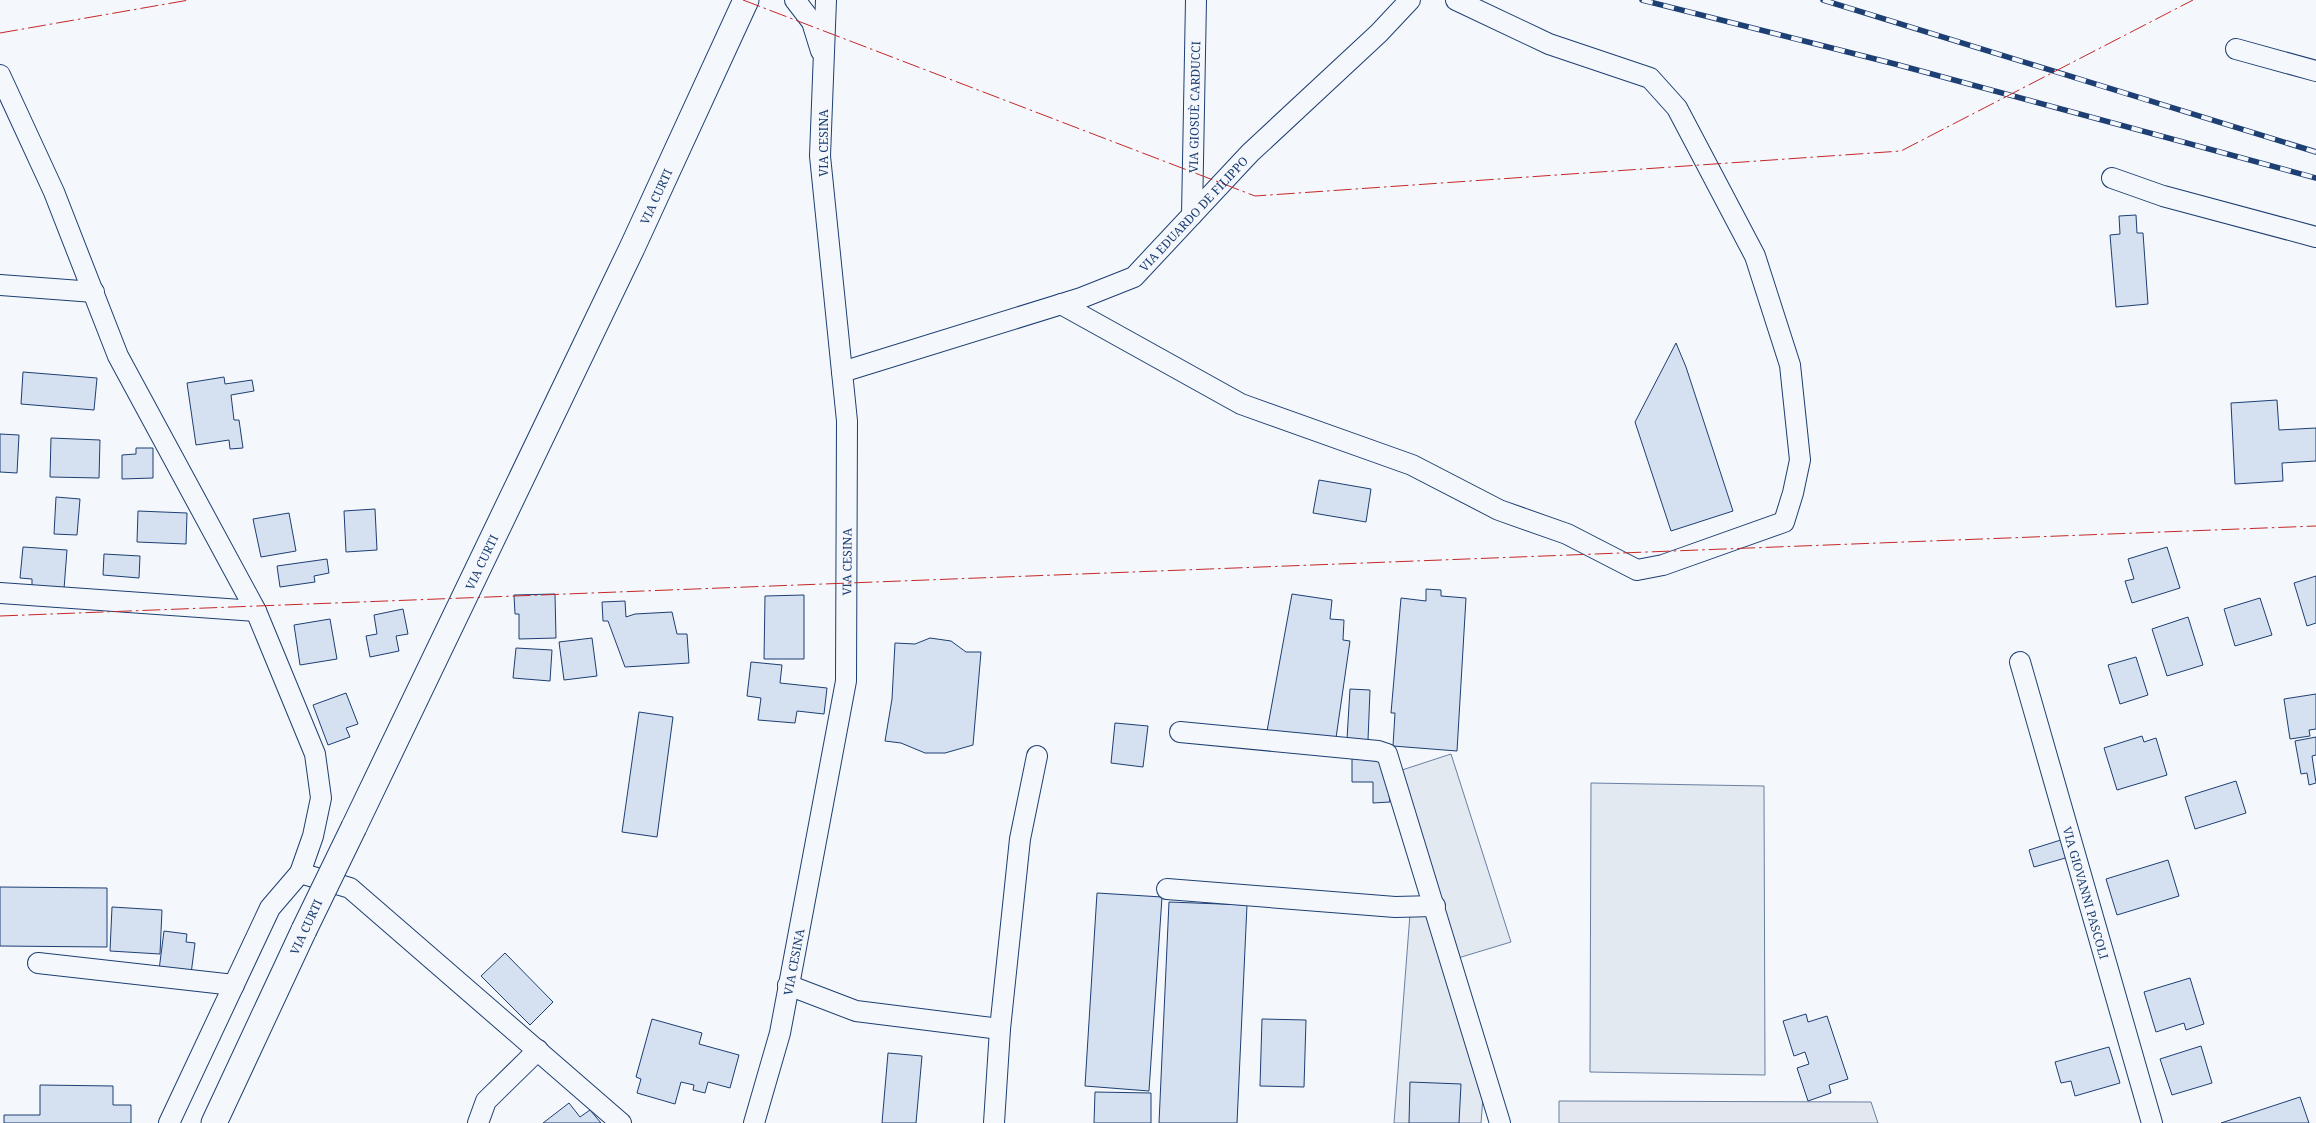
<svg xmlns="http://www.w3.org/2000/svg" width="2316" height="1123" font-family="'Noto Serif',serif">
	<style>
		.green { fill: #e3e9f0; stroke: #687fa3 }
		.parking { fill: #e3e8f0; stroke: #687fa3 }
		.building { fill: #d5e0f0; stroke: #1d3f73 }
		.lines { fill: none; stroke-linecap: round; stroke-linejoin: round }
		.minor-casing { stroke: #1d3f73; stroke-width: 22 }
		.major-casing { stroke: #1d3f73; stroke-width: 27 }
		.minor { stroke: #f4f7fb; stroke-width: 20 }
		.major { stroke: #f4f7fb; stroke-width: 25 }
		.rail-casing { stroke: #1d3f73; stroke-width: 5.5 }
		.rail { stroke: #f4f7fb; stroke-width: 4; stroke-dasharray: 11; stroke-linecap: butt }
		.major-bridge-casing { stroke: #1d3f73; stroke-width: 27; stroke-linecap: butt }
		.major-bridge { stroke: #f4f7fb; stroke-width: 25 }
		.power { stroke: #c62828; stroke-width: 1; stroke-dasharray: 18 4 2.5 4; stroke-linecap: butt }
		.labels { text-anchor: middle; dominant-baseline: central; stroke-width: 4; stroke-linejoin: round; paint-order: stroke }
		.street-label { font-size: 12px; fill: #1d3f73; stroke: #f4f7fb }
	</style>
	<rect width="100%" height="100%" fill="#f4f7fb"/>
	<g class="green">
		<path d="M1451,754L1511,942L1458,958L1399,771Z"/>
		<path d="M1591,783L1764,786L1765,1075L1590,1072Z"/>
		<path d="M1410,914L1432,916L1483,1097L1481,1123H1394Z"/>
	</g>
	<path class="parking" d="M1559,1101L1871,1102L1878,1123H1559Z"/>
	<g class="building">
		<path d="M2136,215L2137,233H2143L2148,304L2116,307L2110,235L2120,234L2119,216Z"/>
		<path d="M1676,343L1686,367L1733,511L1671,531L1635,422Z"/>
		<path d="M23,372L97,378L94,410L21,404Z"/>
		<path d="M224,377L225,384L252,380L254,391L231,395L234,420H239L243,448L230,449L229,440L196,445L187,383Z"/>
		<path d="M2277,400L2279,430L2316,428V461L2282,463L2283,481L2235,484L2231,403Z"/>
		<path d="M0,434L19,435L17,473L0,472Z"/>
		<path d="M51,438L100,440L99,478L50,477Z"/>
		<path d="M136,448H153V478L122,479V455L136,454Z"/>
		<path d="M1319,480L1371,489L1366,522L1313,513Z"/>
		<path d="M56,497L80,499L77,535L54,534Z"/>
		<path d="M375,509L377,550L346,552L344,511Z"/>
		<path d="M138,511L187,513L186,544L137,542Z"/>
		<path d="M289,513L296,551L261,557L253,519Z"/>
		<path d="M23,547L67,550L64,589L32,586V579L20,578Z"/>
		<path d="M2167,547L2180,588L2132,603L2125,581L2134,579L2128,559Z"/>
		<path d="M104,554L140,556L139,578L103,575Z"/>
		<path d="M327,559L329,573L314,576L315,582L280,587L277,566Z"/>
		<path d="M2316,576V623L2307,626L2294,583Z"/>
		<path d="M1426,589L1441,590V596L1466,598L1457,751L1393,746L1395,713H1391L1401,598L1426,601Z"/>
		<path d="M555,594L556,638L519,639V614H515L514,595Z"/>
		<path d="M1292,594L1332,600L1330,619L1344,620L1343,640L1350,641L1336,738L1267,731Z"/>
		<path d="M804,595V659H764L765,596Z"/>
		<path d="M2260,598L2272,635L2235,646L2224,609Z"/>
		<path d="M625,601L626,617L635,614L672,612L677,634H687L689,663L625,667L608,621H603L602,602Z"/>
		<path d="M403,609L408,634L396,636L399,651L370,657L366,636L377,634L374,615Z"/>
		<path d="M2188,617L2203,665L2167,676L2152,629Z"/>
		<path d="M330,619L337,659L300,665L294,625Z"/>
		<path d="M592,638L597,676L564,680L559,642Z"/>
		<path d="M930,638L951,641L966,652H981L973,745L945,753H925L901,743L885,741L892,699L895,643L915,644Z"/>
		<path d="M516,648L552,650L550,681L513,678Z"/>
		<path d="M2136,657L2148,695L2120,704L2108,665Z"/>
		<path d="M751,662L782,665L780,683L827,688L824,714L797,711L795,723L758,720L761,698L747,696Z"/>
		<path d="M1350,689L1370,690L1368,740L1347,739Z"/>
		<path d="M346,693L358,724L346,728L350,737L328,745L313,705Z"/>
		<path d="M2316,694V729L2309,730L2310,736L2290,739L2284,699Z"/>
		<path d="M639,712L673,717L657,837L622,832Z"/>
		<path d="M1115,723L1148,726L1143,767L1111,763Z"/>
		<path d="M2142,736L2144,742L2156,738L2167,775L2117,790L2104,748Z"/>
		<path d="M2316,737V755L2312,756L2316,783L2309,785L2307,773L2301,774L2295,741Z"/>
		<path d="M1352,758L1384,762L1390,802L1373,803V782H1352Z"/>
		<path d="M2236,781L2246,813L2195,829L2185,797Z"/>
		<path d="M2064,839L2069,857L2034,867L2029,850Z"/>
		<path d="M2168,860L2179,896L2117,915L2106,879Z"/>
		<path d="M0,887L107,888V947L0,946Z"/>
		<path d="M1097,893L1162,897L1149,1091L1085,1086Z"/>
		<path d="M1169,902L1247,905L1237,1123H1159Z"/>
		<path d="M112,907L162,910L160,954L110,951Z"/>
		<path d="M164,931L187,934L186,942L195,943L191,974L159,970Z"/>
		<path d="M505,953L553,1002L530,1025L481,976Z"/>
		<path d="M2190,978L2204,1024L2186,1030L2184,1023L2156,1032L2144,992Z"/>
		<path d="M1806,1014L1808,1022L1827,1016L1848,1079L1829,1085L1831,1093L1808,1101L1797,1068L1809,1064L1805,1052L1794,1056L1783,1021Z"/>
		<path d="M652,1019L702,1033L699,1044L739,1055L730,1088L708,1082L705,1093L693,1090L694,1085L681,1082L675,1104L637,1093L641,1079L636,1077Z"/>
		<path d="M1262,1019L1306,1020L1304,1087L1260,1086Z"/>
		<path d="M2201,1046L2212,1083L2172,1095L2160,1059Z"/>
		<path d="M2109,1047L2120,1083L2075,1096L2071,1081L2061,1083L2055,1062Z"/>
		<path d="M888,1053L922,1056L916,1123H882Z"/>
		<path d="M1410,1082L1461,1084L1459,1123H1409Z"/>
		<path d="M40,1085L113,1086V1105H131V1123H4V1115H40Z"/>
		<path d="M1095,1092L1151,1093V1123H1094Z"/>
		<path d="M2300,1097L2309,1123H2221Z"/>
		<path d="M569,1103L580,1117L590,1110L601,1123H543Z"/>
	</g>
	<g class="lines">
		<g class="minor-casing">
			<g id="minor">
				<path d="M795,0L812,22L821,51"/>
				<path d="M2236,49L2316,71"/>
				<path d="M0,75L54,192L118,356L256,611L315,754L321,798L313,836L300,873L270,908L169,1123"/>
				<path d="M2112,178L2163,196L2316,237"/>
				<path id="s1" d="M1192,215L1196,0"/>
				<path d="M0,285L94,292"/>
				<path d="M1061,304L1241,404L1412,465L1499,510L1567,534L1637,570L1663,565L1784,522L1793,493L1800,460L1790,365L1755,256L1677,108L1650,78L1549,44L1456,0"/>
				<path id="s2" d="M842,372L1081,298L1134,277L1250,153L1379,33L1410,0"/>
				<path d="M0,593L256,611"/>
				<path id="s3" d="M2020,662L2152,1123"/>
				<path d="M1180,732L1378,751L1387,754L1500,1123"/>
				<path d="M300,873L350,888L621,1123"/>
				<path d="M1167,889L1395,907L1435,906"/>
				<path d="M38,963L234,985"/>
				<path d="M788,985L856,1011L1000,1029"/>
				<path d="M478,1123L486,1101L538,1050"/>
				<path id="s4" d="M754,1123L780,1033L846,681L847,421L820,156L826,0"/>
				<path d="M994,1123L1000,1029L1020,839L1037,756"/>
			</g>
		</g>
		<g class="major-casing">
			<g id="major">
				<path id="s5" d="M354,827L632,248L746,0"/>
				<path d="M214,1123L304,930"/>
			</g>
		</g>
		<use href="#minor" class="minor"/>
		<use href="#major" class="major"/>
		<g class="rail-casing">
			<g id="rail">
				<path d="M1642,0L1895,64L2316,178"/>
				<path d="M1823,0L2316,152"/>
			</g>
		</g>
		<use href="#rail" class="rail"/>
		<g class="major-bridge-casing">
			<path id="major-bridge" d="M304,930L354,827"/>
		</g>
		<use href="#major-bridge" class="major-bridge"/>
		<g class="power">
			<path d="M743,0L1255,196L1901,151L2193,0"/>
			<path d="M0,33L189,0"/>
			<path d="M0,616L2316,526"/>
		</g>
	</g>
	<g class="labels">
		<g class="street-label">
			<text stroke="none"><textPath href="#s1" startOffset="108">VIA GIOSUÈ CARDUCCI</textPath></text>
			<text transform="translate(823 143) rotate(-90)">VIA CESINA</text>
			<text stroke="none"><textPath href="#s5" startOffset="699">VIA CURTI</textPath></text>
			<text stroke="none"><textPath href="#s2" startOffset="394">VIA EDUARDO DE FILIPPO</textPath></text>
			<text stroke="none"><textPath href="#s5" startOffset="294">VIA CURTI</textPath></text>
			<text stroke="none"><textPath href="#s4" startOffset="571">VIA CESINA</textPath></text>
			<text stroke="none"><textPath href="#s3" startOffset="240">VIA GIOVANNI PASCOLI</textPath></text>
			<text transform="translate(306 927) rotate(-65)">VIA CURTI</text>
			<text stroke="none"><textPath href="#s4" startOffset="166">VIA CESINA</textPath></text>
		</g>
	</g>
</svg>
